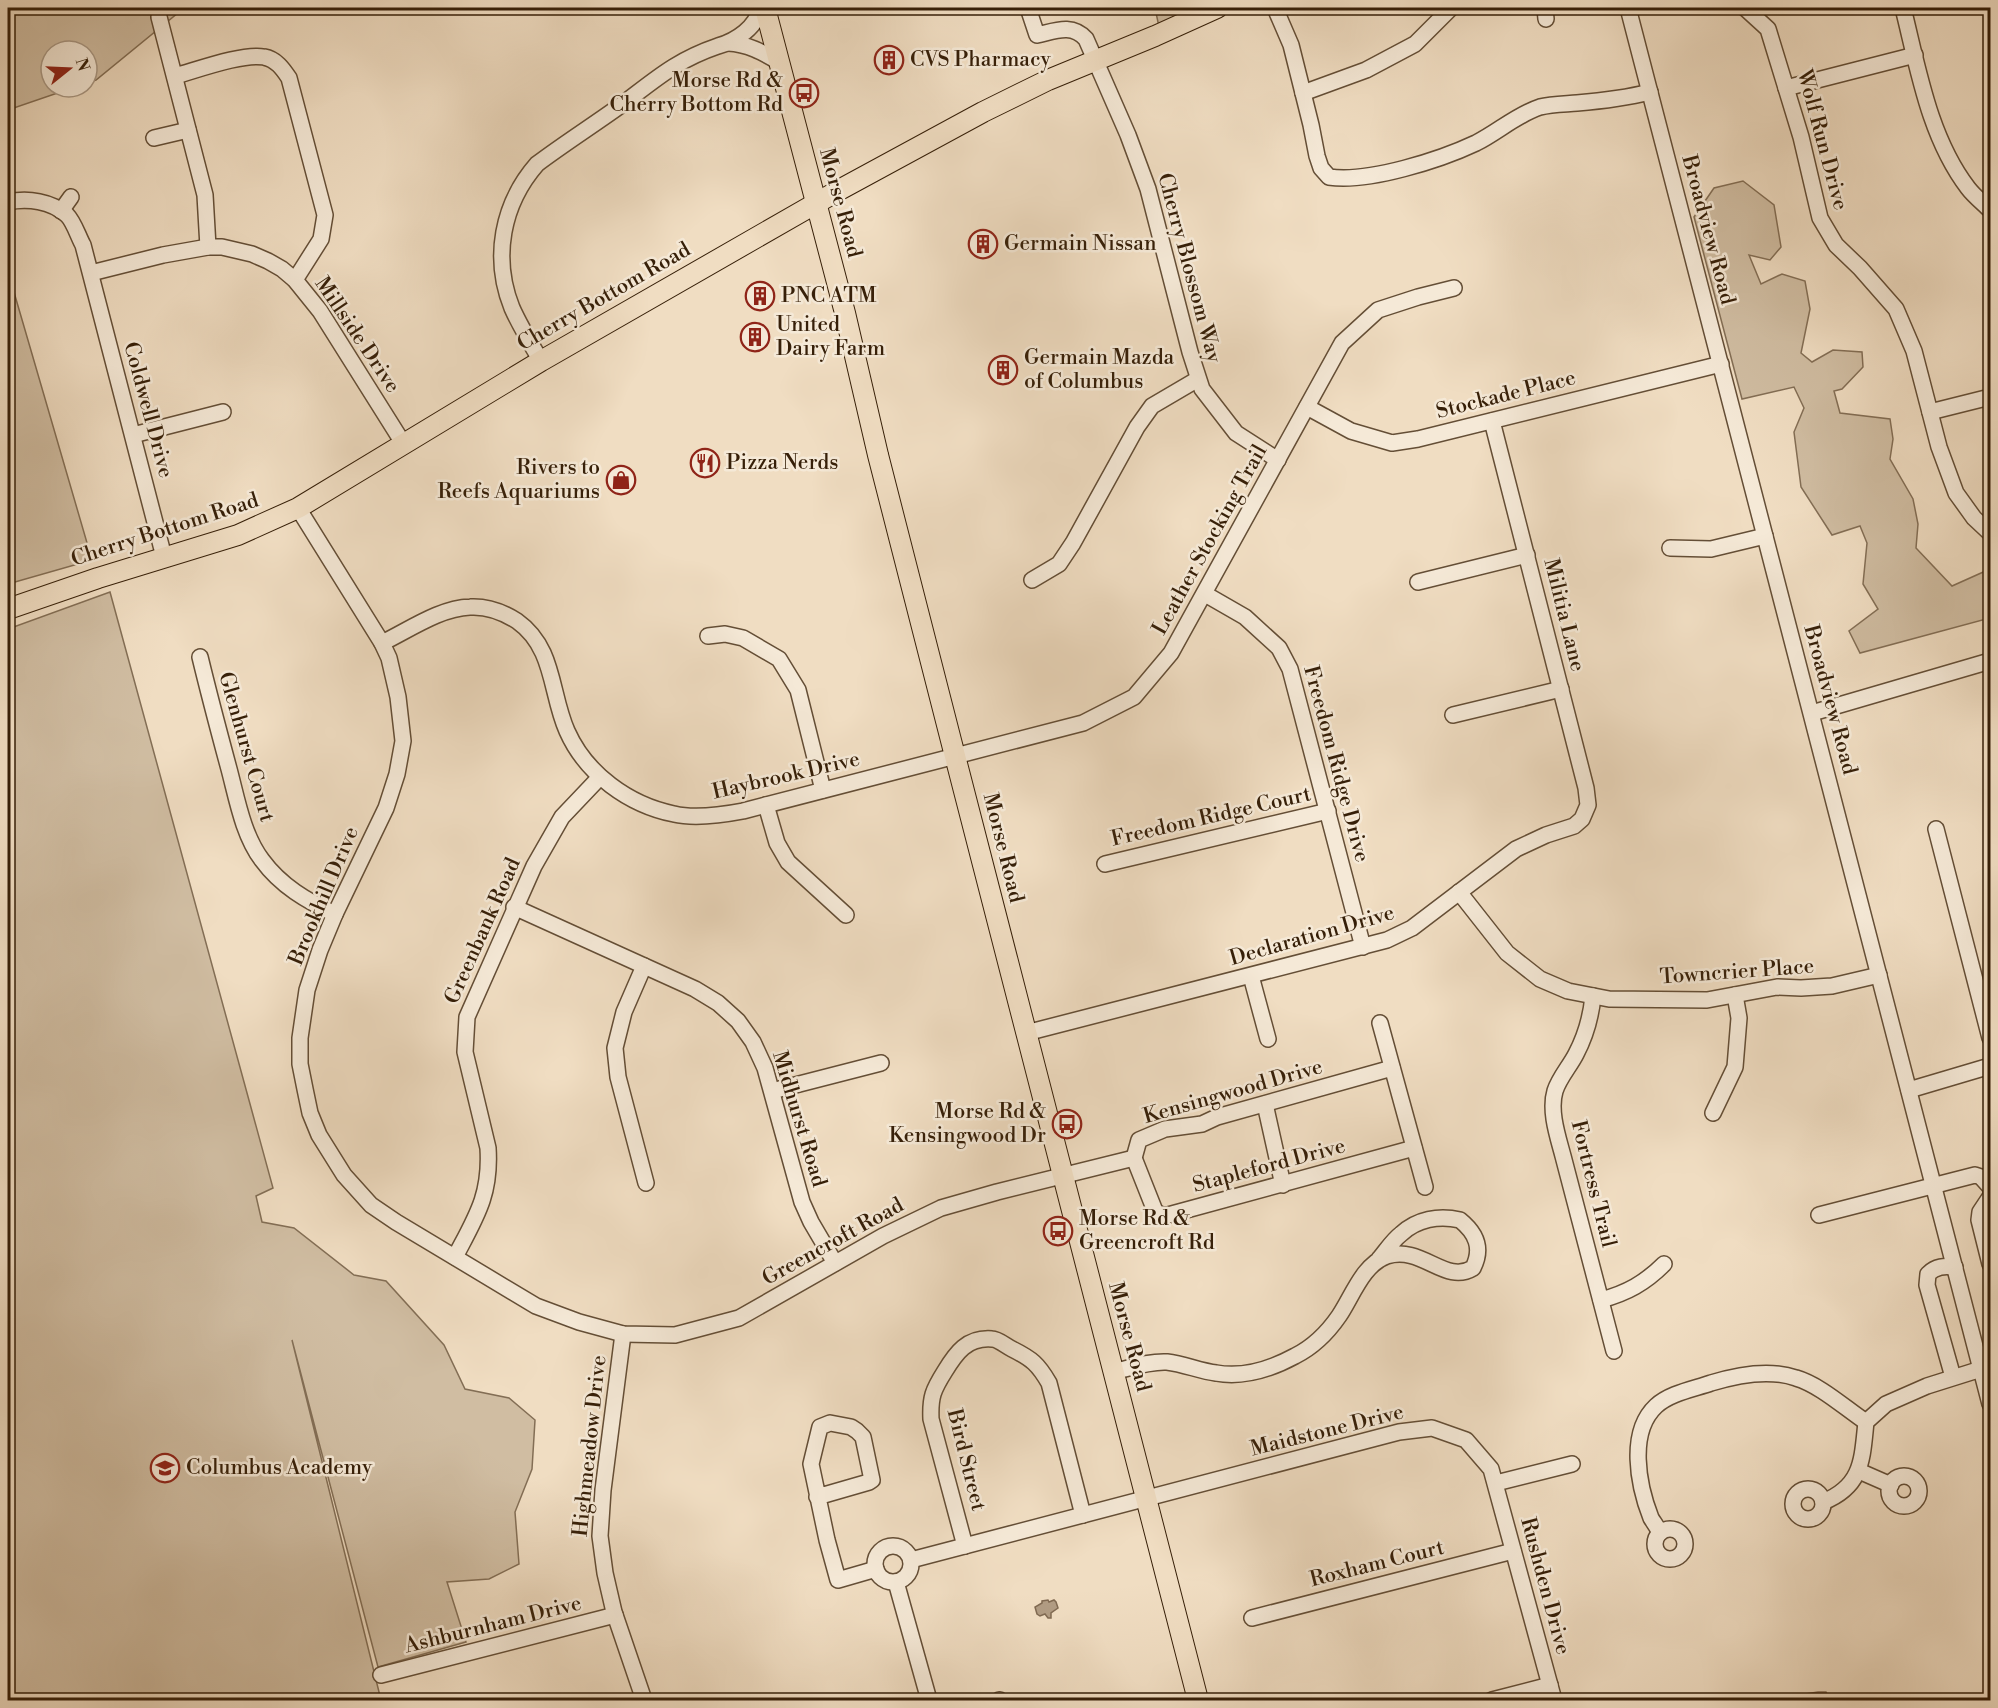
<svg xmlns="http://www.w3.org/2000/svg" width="1998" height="1708" font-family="'Libre Bodoni',serif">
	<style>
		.green { fill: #d0bda2; stroke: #836e55; stroke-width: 1.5 }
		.water { fill: #b19c83; stroke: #806a52; stroke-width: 1.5 }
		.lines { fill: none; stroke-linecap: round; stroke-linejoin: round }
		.minor-casing { stroke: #644e36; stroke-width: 18 }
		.major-casing { stroke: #361f08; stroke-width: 22 }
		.minor { stroke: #f5e9d7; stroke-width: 15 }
		.major { stroke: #f0ddc2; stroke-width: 20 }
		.labels { text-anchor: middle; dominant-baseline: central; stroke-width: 5; stroke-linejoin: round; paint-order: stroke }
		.poi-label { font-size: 21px; fill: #361f08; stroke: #f5e9d7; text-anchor: start }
		.street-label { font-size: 21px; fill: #361f08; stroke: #f5e9d7 }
	</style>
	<rect width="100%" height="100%" fill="#f0ddc2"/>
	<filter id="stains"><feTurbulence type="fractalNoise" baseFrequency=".00333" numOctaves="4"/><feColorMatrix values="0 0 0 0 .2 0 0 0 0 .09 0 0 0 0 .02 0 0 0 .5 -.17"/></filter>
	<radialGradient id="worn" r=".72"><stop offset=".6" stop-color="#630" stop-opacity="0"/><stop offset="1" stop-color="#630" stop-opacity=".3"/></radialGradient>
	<g class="green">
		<path d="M8,8H184L96,80L87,83V51H51V87H75L8,110Z"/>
		<path d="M1155,8H1197L1159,27Z"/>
		<path d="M1743,181L1774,205L1781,247L1770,260L1749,255L1761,284L1782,274L1805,281L1810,309L1801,353L1812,362L1833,350L1862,352L1863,367L1842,389L1834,391L1840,413L1890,419L1893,439L1890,459L1913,499L1918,524L1916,548L1952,586L1990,569V618L1860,653L1849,631L1878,609L1863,584L1867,543L1860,526L1832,535L1801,487L1794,432L1804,408L1794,387L1742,399L1694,217L1714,188Z"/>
		<path d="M9,275L92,560L8,584V276Z"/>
		<path d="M110,592L273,1188L256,1196L262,1222L294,1228L354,1275L386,1281L444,1345L465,1389L509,1398L535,1420L532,1469L515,1512L519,1564L489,1579L447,1582L466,1642L378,1667L292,1340L381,1700H8V629Z"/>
	</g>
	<g class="water">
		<path d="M1048,1600L1049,1602L1054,1600L1056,1602L1058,1608L1051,1613V1618H1048L1045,1614L1040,1616L1037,1614L1035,1607L1042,1603V1601Z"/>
		<path d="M1818,1692H1826L1831,1700H1756L1761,1698L1766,1700Z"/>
	</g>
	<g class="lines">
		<g class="minor-casing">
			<g id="minor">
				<path d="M1028,8L1037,35C1055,31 1072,23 1086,39L1128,135L1148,189L1190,352L1202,389L1236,433L1278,460"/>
				<path d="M1275,8L1291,45L1311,125L1317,156L1321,168L1329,177C1368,183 1440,160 1476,143C1498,132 1516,115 1540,107C1551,104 1565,104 1577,103C1601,101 1626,98 1650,92"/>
				<path d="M1545,8L1546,19"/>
				<path d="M1628,8L1990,1404"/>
				<path d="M1745,8L1768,29L1801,137L1820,218L1836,245L1860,268L1896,309L1914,351L1939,447L1956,493L1974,518L1990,533"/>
				<path d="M1903,8C1918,68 1929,137 1968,188C1974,196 1983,203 1990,210"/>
				<path d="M159,17L205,195L208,247"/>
				<path d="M728,43C748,44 762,52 779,62"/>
				<path d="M175,76C197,70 243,53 264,57C276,59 283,69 289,78L325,215L321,239L295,280"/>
				<path d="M1786,88L1915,55"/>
				<path d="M1303,93L1366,70L1415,44L1451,8"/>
				<path d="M154,138L188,130"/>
				<path d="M8,202C28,198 51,201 67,215C74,222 78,236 83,245L164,557"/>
				<path d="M61,211L71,197"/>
				<path d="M91,273L163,255L208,247H222L252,254L268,261L282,269L295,280L320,311L403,443"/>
				<path d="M541,361C531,344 520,326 512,308C492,258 502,204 537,164C565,143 595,124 624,103C657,78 677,60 718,46C736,41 757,27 760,8"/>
				<path d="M1307,407L1351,431L1392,443L1418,439L1721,364"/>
				<path d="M1930,412L1990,397"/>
				<path d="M133,435L223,412"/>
				<path d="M298,508L382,643L389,658L398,697L403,741L397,774L386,808L335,914L320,950L307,990L300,1038V1064L305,1089L310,1113L319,1135L344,1175L371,1205L396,1222L536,1306L579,1322L623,1334L675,1335L739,1318L883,1236L941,1208L997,1192L1134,1158"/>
				<path d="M1670,548L1711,549L1765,536"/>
				<path d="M1032,580L1059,564L1073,543L1137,427L1152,406L1198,379"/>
				<path d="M1418,582L1527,555"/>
				<path d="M1205,594L1245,617L1279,648L1290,669L1363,947"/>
				<path d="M708,636L725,634L743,638L779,659L798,690L823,790"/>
				<path d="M382,643C409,630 440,608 470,607C487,606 503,612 517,621C555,648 550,693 567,731C586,774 629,805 674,814C695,819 722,815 743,811L1083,723L1134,697L1171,653L1342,343L1378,310L1418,297L1454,288"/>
				<path d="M200,657C209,694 219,732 229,769C237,799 243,835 262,860C281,886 307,901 335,914"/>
				<path d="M1812,713L1990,661"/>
				<path d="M1453,715L1561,689"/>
				<path d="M766,805L777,843L788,862L846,915"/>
				<path d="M1936,829L1990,1038"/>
				<path d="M1105,864L1328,811"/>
				<path d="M1459,892L1507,953L1540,979L1568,991L1609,999L1707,1000L1777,987L1801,988L1832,986L1879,975"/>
				<path d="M514,907L695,989L718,1003L738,1021L753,1042L765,1068L802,1202L811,1222L835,1263"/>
				<path d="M644,966L624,1012L615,1048L618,1077L646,1183"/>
				<path d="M1251,976L1268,1039"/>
				<path d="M1593,996C1591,1017 1586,1035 1576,1054C1570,1066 1559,1078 1555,1091C1549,1111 1558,1137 1563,1156L1614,1351"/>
				<path d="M1380,1023L1425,1187"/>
				<path d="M1026,1033L1387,940L1412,928L1516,849L1546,835L1574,826L1582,819L1588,805L1586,788L1492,421"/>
				<path d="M1909,1090L1990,1066"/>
				<path d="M772,1091L881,1063"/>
				<path d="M1265,1104L1283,1185"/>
				<path d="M1713,1113L1735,1067L1739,1018L1735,995"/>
				<path d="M1134,1158L1155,1211L1161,1215H1168L1414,1148"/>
				<path d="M1134,1158L1139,1140L1165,1129L1202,1124L1217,1117L1392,1068"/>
				<path d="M1990,1197L1980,1212L1979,1220L1990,1264"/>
				<path d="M1819,1215L1975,1175L1981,1177L1990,1187"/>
				<path d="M455,1257C476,1217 491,1195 488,1148L465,1052L467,1017L534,866L562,817L600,777"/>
				<path d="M1601,1300C1627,1293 1645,1283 1664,1264"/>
				<path d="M623,1334L603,1490L600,1536L605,1573L614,1612L644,1700"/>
				<path d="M1113,1372C1130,1368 1149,1361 1167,1362C1184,1364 1200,1371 1216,1373C1244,1378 1271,1369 1295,1356C1313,1347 1328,1332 1339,1316C1352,1297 1363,1264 1387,1256C1422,1245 1445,1285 1473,1268C1483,1248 1476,1233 1460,1220C1439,1215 1417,1219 1401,1234C1392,1241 1386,1251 1379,1259"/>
				<path d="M1953,1377L1927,1285L1928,1274C1936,1266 1944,1266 1955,1267"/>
				<path d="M1859,1471L1891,1485"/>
				<circle cx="1904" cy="1491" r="15"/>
				<path d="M1496,1483L1572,1464"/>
				<circle cx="1808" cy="1504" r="15"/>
				<path d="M817,1497L869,1482L872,1480L863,1437L857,1431L851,1427L830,1423L820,1427L811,1464L827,1540L838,1580L876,1569"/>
				<path d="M1823,1502C1863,1486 1862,1459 1866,1422L1886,1404L1927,1386L1981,1369"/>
				<circle cx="1670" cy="1544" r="15"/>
				<path d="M1660,1533C1658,1528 1654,1523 1651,1518C1638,1485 1628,1432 1656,1406C1670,1393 1694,1389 1711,1383C1737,1375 1770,1369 1796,1378C1820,1385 1845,1408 1866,1422"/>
				<circle cx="893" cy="1564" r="18"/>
				<path d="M965,1546L931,1419C930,1397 933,1390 945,1371C956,1353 967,1337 992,1339C998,1339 1006,1346 1012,1349C1032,1359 1038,1364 1049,1383L1083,1515"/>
				<path d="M911,1560L1399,1432L1432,1428L1466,1440L1491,1469L1554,1700"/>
				<path d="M896,1582L929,1700"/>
				<path d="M1252,1618L1513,1551"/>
				<path d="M381,1675L615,1615"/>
				<path d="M999,1700H1000"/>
				<path d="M1492,1700L1550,1685"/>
			</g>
		</g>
		<g class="major-casing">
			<g id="major">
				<path d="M765,8L845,313L878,455L955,756L1198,1700"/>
				<path d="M8,609L98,578L238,535L298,508L541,361L841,189L983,112L1048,80L1155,36L1217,8"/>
			</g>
		</g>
		<use href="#minor" class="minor"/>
		<use href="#major" class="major"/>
	</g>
	<defs>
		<g id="building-ring" transform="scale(1.5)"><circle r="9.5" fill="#f5e9d7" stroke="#8f2418" stroke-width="1.5"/><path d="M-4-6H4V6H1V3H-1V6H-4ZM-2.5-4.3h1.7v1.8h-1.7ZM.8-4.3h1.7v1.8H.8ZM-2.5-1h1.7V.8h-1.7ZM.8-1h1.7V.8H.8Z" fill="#8f2418"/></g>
		<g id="bus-ring" transform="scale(1.5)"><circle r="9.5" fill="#f5e9d7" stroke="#8f2418" stroke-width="1.5"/><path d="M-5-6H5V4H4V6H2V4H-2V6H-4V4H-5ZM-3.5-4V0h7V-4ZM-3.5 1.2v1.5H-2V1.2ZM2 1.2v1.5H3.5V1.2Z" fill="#8f2418"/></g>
		<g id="restaurant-ring" transform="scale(1.5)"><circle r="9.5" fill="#f5e9d7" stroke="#8f2418" stroke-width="1.5"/><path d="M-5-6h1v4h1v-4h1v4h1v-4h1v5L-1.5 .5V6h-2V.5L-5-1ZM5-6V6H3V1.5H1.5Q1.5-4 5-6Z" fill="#8f2418"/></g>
		<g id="shop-ring" transform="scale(1.5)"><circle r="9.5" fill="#f5e9d7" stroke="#8f2418" stroke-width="1.5"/><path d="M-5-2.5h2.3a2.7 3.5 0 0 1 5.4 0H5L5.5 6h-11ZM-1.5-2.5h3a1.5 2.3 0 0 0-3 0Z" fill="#8f2418"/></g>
		<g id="school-ring" transform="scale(1.5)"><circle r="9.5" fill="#f5e9d7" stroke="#8f2418" stroke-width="1.5"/><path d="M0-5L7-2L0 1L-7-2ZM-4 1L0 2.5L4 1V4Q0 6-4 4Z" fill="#8f2418"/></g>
	</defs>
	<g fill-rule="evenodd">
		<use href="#building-ring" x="889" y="60"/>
		<use href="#bus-ring" x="804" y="93"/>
		<use href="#building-ring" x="983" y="244"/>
		<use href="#building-ring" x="760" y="296"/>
		<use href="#building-ring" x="755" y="337"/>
		<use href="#building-ring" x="1003" y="370"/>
		<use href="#restaurant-ring" x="705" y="463"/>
		<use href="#shop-ring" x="621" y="480"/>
		<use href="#bus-ring" x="1067" y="1124"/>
		<use href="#bus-ring" x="1058" y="1231"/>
		<use href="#school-ring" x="165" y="1468"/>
	</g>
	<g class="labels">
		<g class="poi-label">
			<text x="910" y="60">CVS Pharmacy</text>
			<text x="783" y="81" text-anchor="end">Morse Rd &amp;<tspan x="783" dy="24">Cherry Bottom Rd</tspan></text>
			<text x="1004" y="244">Germain Nissan</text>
			<text x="781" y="296">PNC ATM</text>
			<text x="776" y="325">United<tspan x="776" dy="24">Dairy Farm</tspan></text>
			<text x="1024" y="358">Germain Mazda<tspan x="1024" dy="24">of Columbus</tspan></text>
			<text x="726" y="463">Pizza Nerds</text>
			<text x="600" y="468" text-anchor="end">Rivers to<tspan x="600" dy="24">Reefs Aquariums</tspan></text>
			<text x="1046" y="1112" text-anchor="end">Morse Rd &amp;<tspan x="1046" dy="24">Kensingwood Dr</tspan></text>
			<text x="1079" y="1219">Morse Rd &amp;<tspan x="1079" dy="24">Greencroft Rd</tspan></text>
			<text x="186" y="1468">Columbus Academy</text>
		</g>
		<g class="street-label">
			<text transform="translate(1822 140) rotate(75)">Wolf Run Drive</text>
			<text transform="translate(840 203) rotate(75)">Morse Road</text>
			<text transform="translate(1708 230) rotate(75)">Broadview Road</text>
			<text transform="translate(1189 268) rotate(75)">Cherry Blossom Way</text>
			<text transform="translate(604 297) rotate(-30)">Cherry Bottom Road</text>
			<text transform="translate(357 335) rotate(56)">Millside Drive</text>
			<text transform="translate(1506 395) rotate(-14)">Stockade Place</text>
			<text transform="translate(148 410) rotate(75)">Coldwell Drive</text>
			<text transform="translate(165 530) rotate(-18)">Cherry Bottom Road</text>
			<text transform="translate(1210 540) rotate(-61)">Leather Stocking Trail</text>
			<text transform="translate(1564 615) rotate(76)">Militia Lane</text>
			<text transform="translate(1830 700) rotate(75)">Broadview Road</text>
			<text transform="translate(246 747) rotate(74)">Glenhurst Court</text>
			<text transform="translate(1336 764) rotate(75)">Freedom Ridge Drive</text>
			<text transform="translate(786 776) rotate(-13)">Haybrook Drive</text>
			<text transform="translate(1211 817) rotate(-13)">Freedom Ridge Court</text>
			<text transform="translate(1003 848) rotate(76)">Morse Road</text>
			<text transform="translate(324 896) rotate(-67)">Brookhill Drive</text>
			<text transform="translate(483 931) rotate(-66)">Greenbank Road</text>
			<text transform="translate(1312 936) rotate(-16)">Declaration Drive</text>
			<text transform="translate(1737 972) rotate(-4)">Towncrier Place</text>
			<text transform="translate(1233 1092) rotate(-16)">Kensingwood Drive</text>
			<text transform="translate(799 1119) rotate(73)">Midhurst Road</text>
			<text transform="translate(1269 1166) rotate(-15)">Stapleford Drive</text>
			<text transform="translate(1593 1184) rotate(76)">Fortress Trail</text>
			<text transform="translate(833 1242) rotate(-29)">Greencroft Road</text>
			<text transform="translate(1129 1337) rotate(75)">Morse Road</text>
			<text transform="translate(1327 1431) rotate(-14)">Maidstone Drive</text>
			<text transform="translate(590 1446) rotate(-84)">Highmeadow Drive</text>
			<text transform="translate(966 1460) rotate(76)">Bird Street</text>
			<text transform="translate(1377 1564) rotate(-14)">Roxham Court</text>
			<text transform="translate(1545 1586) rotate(75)">Rushden Drive</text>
			<text transform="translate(493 1625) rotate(-14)">Ashburnham Drive</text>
		</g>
	</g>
	<rect width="1998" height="1708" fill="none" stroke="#f0ddc2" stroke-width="30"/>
	<rect x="9" y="9" width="1980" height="1690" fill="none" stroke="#361f08" stroke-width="3"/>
	<rect x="15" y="15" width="1968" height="1678" fill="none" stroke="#361f08" stroke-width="1.5"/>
	<g transform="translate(69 69) rotate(72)"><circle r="28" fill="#f5e9d7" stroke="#a99884" stroke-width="1.5"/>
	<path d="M0-4.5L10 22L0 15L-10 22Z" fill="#8f2418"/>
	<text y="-9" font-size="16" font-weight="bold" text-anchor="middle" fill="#361f08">N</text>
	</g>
	<rect width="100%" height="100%" filter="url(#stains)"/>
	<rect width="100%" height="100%" fill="url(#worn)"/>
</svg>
